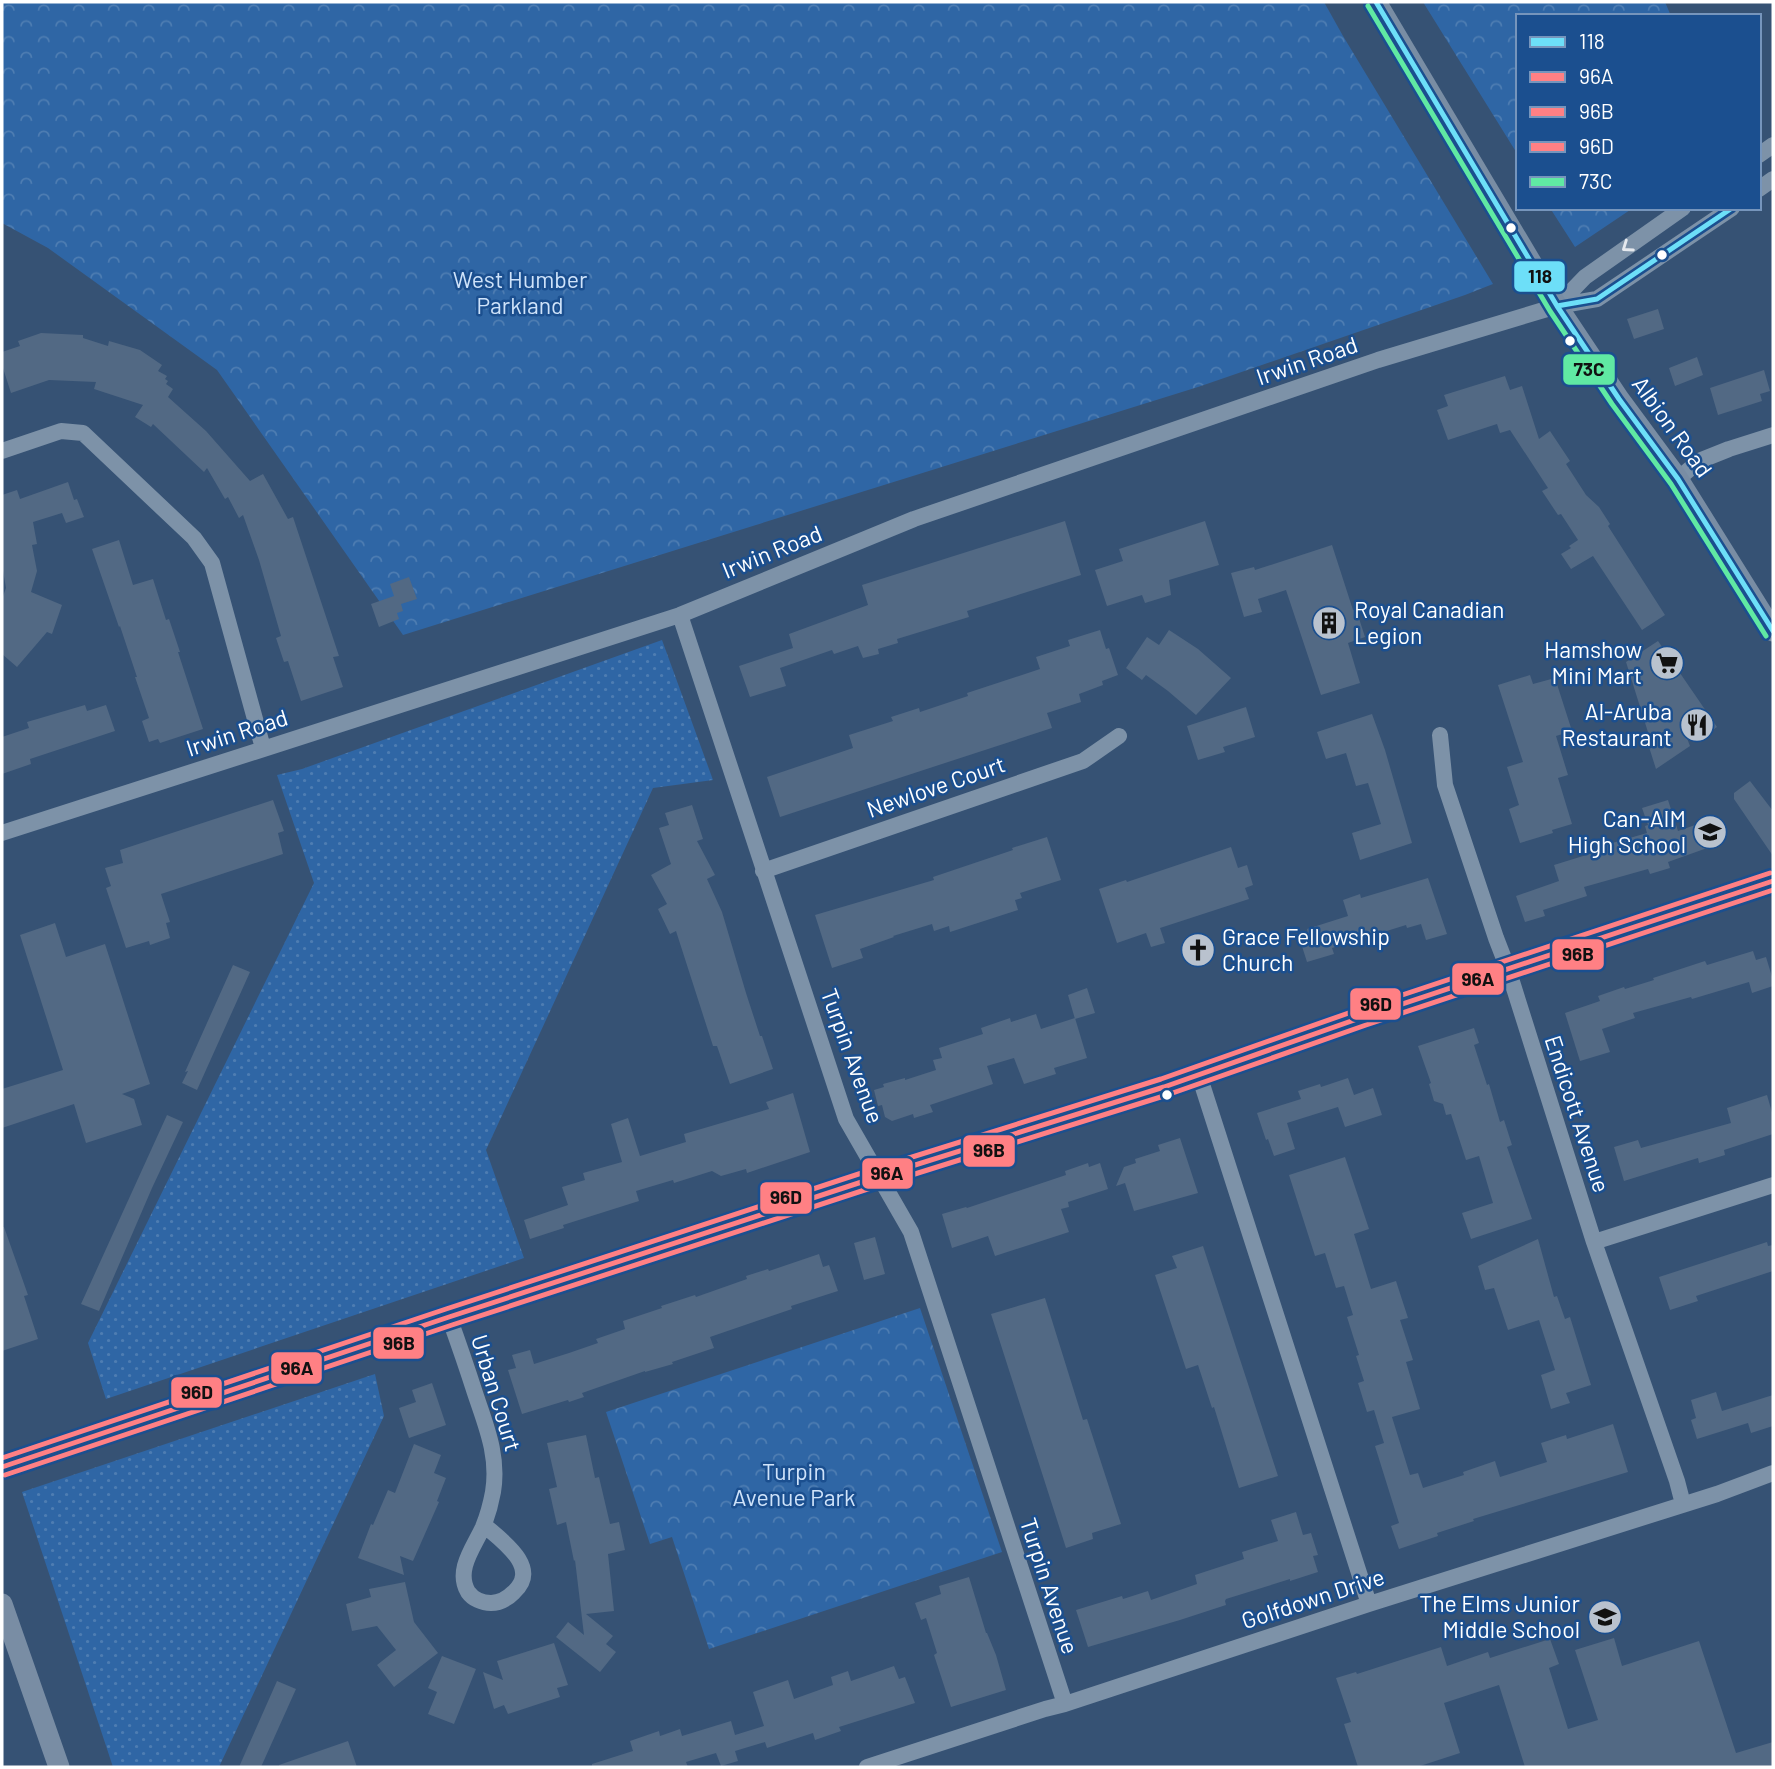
<svg xmlns="http://www.w3.org/2000/svg" width="1775" height="1769" font-family="Barlow,sans-serif">
<defs>
<pattern id="grass-dots" width="8" height="8" patternUnits="userSpaceOnUse" patternTransform="scale(1.75)"><rect width="8" height="8" fill="#2f66a5"/><path d="M2 2h.1M6 6h.1" fill="none" stroke="#4e7db2" stroke-width="1.8" stroke-linecap="round"/></pattern>
<pattern id="park-crowns" width="20" height="18" patternUnits="userSpaceOnUse" patternTransform="scale(1.75)"><rect width="20" height="18" fill="#2f66a5"/><path d="M2 6a3 3 0 1 1 6 0M12 15a3 3 0 1 1 6 0" fill="none" stroke="#4e7db2"/></pattern>
</defs>
<rect width="100%" height="100%" fill="#365274"/>
<path fill="url(#grass-dots)" d="M662 640 713 780 653 788 486 1150 524 1258 106 1399 88 1343 314 883 277 775 302 769Z
M375 1374 384 1416 219 1767H113L22 1492Z"/>
<path fill="url(#park-crowns)" d="M2 2H1324L1343 36 1493 284 1465 295 1198 387 403 635 217 370 48 248 2 223Z
M1423 2H1665L1671 16H1518V155Z
M1550 208H1633L1575 247Z
M920 1308 1002 1552 709 1649 672 1537 650 1544 606 1412Z"/>
<path fill="#526984" d="M1658 309 1664 329 1634 339 1627 319Z
M41 333 83 335V338L108 346 109 341 140 350 162 365 158 371 167 376 165 379 168 381 166 384 173 389 168 397 206 431 250 481 263 474 288 519 293 517 339 656 333 657 343 687 301 701 288 661 284 662 276 638 281 636 259 560 243 515 239 518 228 497 225 499 207 468 204 472 153 424 151 427 135 417 143 405 94 389 96 382 49 380 11 393 2 365V352L20 346 18 341Z
M1697 357 1703 375 1675 386 1669 368Z
M1764 370 1770 391 1760 394 1762 401 1718 415 1710 388Z
M1505 376 1510 390 1522 386 1539 439 1550 431 1570 461 1566 464 1586 495 1599 507 1610 524 1608 526 1665 615 1642 630 1593 556 1571 569 1561 554 1571 548 1569 546 1578 540 1561 514 1558 515 1542 491 1548 488 1510 430 1500 433 1497 424 1448 440 1437 410 1448 406 1444 395Z
M68 482 74 500 77 499 84 517 66 523 62 513 33 522 37 544 32 545 37 571 31 592 62 605 52 634 47 632 17 667 2 654V599L6 588 2 565V495L17 490 20 499Z
M1065 521 1081 575 967 611 969 617 897 639 898 643 878 649 879 654 863 658 858 646 834 654 832 650 780 668 786 686 750 697 739 666 793 648 789 634 868 605 862 585Z
M1205 521 1219 565 1169 580 1171 595 1145 603 1142 595 1107 606 1095 570 1123 561 1119 549Z
M119 540 133 585 153 579 166 620 169 619 180 652H178L203 729 160 743 158 739 149 742 142 721 149 718 135 677H137L120 626 119 627 92 549Z
M1332 545 1353 610 1356 609 1365 637 1348 643 1360 683 1321 695 1286 590 1258 599 1262 612 1244 617 1231 573 1254 567 1255 570Z
M409 577 417 599 401 604 403 611 397 613 399 619 379 627 371 604 394 596 390 584Z
M1100 630 1106 649 1109 648 1118 675 1102 681 1103 685 1079 694 1081 702 1047 713 1052 728 780 817 767 777 853 748 849 735 893 721 891 717 919 708 920 712 968 696 967 693 1040 669 1036 657 1070 646 1068 640Z
M1169 630 1198 649 1231 678 1196 715 1168 691 1146 675 1142 680 1126 668 1147 637 1159 645Z
M1658 641 1717 727 1695 742 1687 731 1685 733 1690 746 1656 769 1649 747 1652 745 1626 662Z
M1530 675 1533 684 1555 678 1572 731 1556 736 1568 775 1558 778 1572 824 1552 830 1553 833 1520 843 1509 809 1519 805 1507 767 1523 762 1498 685Z
M85 705 87 711 106 705 115 731 30 759 31 764 2 774V737L29 728 27 722Z
M1246 707 1255 737 1223 747 1225 752 1198 760 1187 726Z
M1372 714 1385 750 1412 843 1360 860 1352 833 1381 824 1368 783 1356 786 1346 753 1326 759 1317 732Z
M1750 781 1773 811V856L1734 799V793Z
M273 800 284 831 278 833 283 854 161 894 170 922 166 923 170 938 150 945 149 941 126 948 106 888 111 886 105 868 123 863 120 850Z
M1668 800 1678 831 1715 818 1724 842 1668 862 1670 868 1650 874 1648 869 1584 887 1587 896 1543 910 1545 916 1525 922 1516 896 1559 881 1554 865 1596 852 1595 848 1647 833 1645 826 1648 825 1642 808Z
M692 805 703 839 697 841 715 875 707 879 722 912 746 993 760 1036H762L773 1069 730 1084 717 1046H713L676 931 670 934 658 909 667 904 651 875 671 864 659 828 669 825 665 813Z
M1047 837 1061 880 1020 893 1022 898 1015 900 1018 910 950 932 949 926 934 931 932 924 893 936 894 937 860 949 863 958 832 968 815 915 934 880 933 877 1013 850 1012 848Z
M1231 847 1238 868 1247 865 1253 885 1245 888 1249 899 1160 928 1165 943 1151 947 1146 933 1117 943 1099 889 1126 880 1127 882Z
M1428 878 1447 934 1426 940 1421 924 1407 928 1406 925 1332 948 1334 954 1307 962 1300 940 1309 937 1307 929 1348 916 1343 900 1360 894 1361 898Z
M55 923 66 957 105 944 150 1084 122 1094 134 1099 142 1125 86 1143 74 1104 2 1128V1089L63 1070 20 935Z
M1753 951 1756 960 1766 957 1773 980V986L1752 993 1749 982 1692 999 1691 997 1633 1013 1635 1018 1602 1029 1610 1052 1580 1061 1565 1013 1600 1001 1598 996 1624 987 1625 989 1654 980 1653 978 1705 961 1707 965Z
M233 965 250 972 197 1090 182 1083 188 1071 185 1072Z
M1087 988 1095 1013 1075 1019 1068 995Z
M1036 1014 1041 1029 1075 1018 1087 1058 1054 1068 1056 1074 1024 1084 1014 1058 987 1066 993 1084 930 1105 933 1112 914 1118 913 1114 892 1121 885 1117 882 1105 878 1106 874 1090 884 1087 883 1084 905 1078V1080L936 1070 933 1060 942 1058 939 1048 983 1034 981 1028 1010 1018 1011 1022Z
M1474 1028 1479 1043 1474 1045 1487 1085 1489 1084 1500 1122 1504 1120 1512 1145 1507 1147 1532 1219 1471 1239 1462 1213 1493 1203 1479 1156 1466 1160 1451 1114 1446 1115 1443 1104 1434 1101 1429 1084 1431 1083 1418 1046Z
M1348 1078 1354 1095 1373 1088 1382 1115 1345 1127 1338 1107 1287 1123 1295 1149 1274 1156 1268 1139 1266 1140 1257 1113 1301 1099 1298 1091 1320 1084 1321 1087Z
M793 1093 810 1152 747 1173 746 1169 721 1176 712 1171 674 1183 673 1180 636 1191 639 1201 563 1225 564 1228 530 1239 524 1220 568 1205 562 1187 585 1180 583 1173 622 1162 611 1124 628 1118 640 1156 686 1142 684 1134 769 1109 766 1102Z
M1767 1095 1773 1116V1134L1724 1150 1725 1155 1699 1163 1698 1158 1624 1181 1614 1147 1638 1140 1641 1148 1731 1123 1727 1108Z
M167 1115 183 1122 152 1188 99 1311 81 1304Z
M1180 1138 1198 1193 1134 1211 1125 1183 1116 1186 1124 1167 1136 1163 1135 1159 1160 1151 1158 1145Z
M1345 1157 1369 1229 1354 1234 1371 1289 1396 1281 1408 1318 1400 1320 1413 1360 1406 1362 1420 1409 1392 1417 1410 1475 1418 1473 1423 1488 1464 1475 1463 1472 1495 1461 1500 1477 1547 1462 1541 1443 1566 1435 1567 1439 1613 1424 1628 1472 1473 1519 1474 1521 1437 1533 1438 1536 1399 1549 1391 1526 1399 1523 1375 1446 1384 1443 1374 1410 1367 1412 1358 1383 1364 1381 1356 1356 1359 1355 1347 1317 1353 1315 1344 1286 1336 1288 1325 1253 1315 1256 1289 1175Z
M1088 1163 1089 1167 1100 1163 1108 1189 1068 1202 1069 1207 1061 1209 1069 1232 995 1256 988 1236 952 1248 942 1214 966 1207 967 1208 1066 1175 1065 1171Z
M2 1227H4L28 1295 24 1296 38 1339 2 1351Z
M875 1237 885 1274 864 1280 854 1243Z
M1538 1239 1554 1297 1557 1296 1565 1319 1570 1317 1591 1385 1566 1393 1570 1403 1551 1409 1541 1375 1555 1370 1539 1320 1508 1330 1494 1288 1485 1290 1478 1266Z
M1767 1242 1768 1246 1773 1245V1271L1696 1296 1698 1301 1670 1310 1659 1277Z
M1203 1246 1278 1476 1239 1488 1214 1407 1212 1408 1198 1365 1186 1369 1155 1275 1177 1268 1172 1256Z
M819 1254 823 1267 829 1265 838 1291 791 1306 792 1309 710 1337 714 1348 672 1362 673 1364 645 1372V1371L582 1393 584 1397 569 1402 568 1400 522 1414 508 1370 516 1368 512 1355 530 1350 534 1364 569 1353 598 1343 596 1339 625 1329 623 1321 662 1308 661 1306 695 1295 696 1297 747 1279 746 1276 768 1269 769 1271Z
M1045 1298 1083 1420 1087 1419 1121 1524 1092 1533 1093 1539 1066 1548 991 1314Z
M432 1383 446 1425 409 1438 399 1408 416 1402 412 1390Z
M1716 1392 1722 1411 1773 1395V1426L1751 1433 1748 1423 1697 1439 1691 1420 1696 1418 1691 1400Z
M586 1435 595 1478 599 1477 610 1524 619 1522 625 1550 608 1554 614 1611 586 1614 613 1636 606 1644 616 1652 600 1672 556 1637 568 1622 584 1635 575 1560 574 1561 566 1522 557 1525 549 1489 557 1487 547 1443Z
M414 1444 441 1455 434 1473 446 1478 437 1501 439 1502 413 1561 400 1556 404 1575 358 1558 371 1524 373 1525 388 1490 395 1493Z
M1296 1512 1303 1535 1311 1533 1318 1555 1313 1556 1318 1572 1290 1581V1579L1226 1599 1225 1601 1226 1605 1180 1620 1088 1647 1076 1610 1122 1596 1123 1599 1148 1591 1151 1600 1197 1584 1195 1575 1244 1559 1242 1552 1278 1541 1271 1520Z
M969 1577 986 1633H987L996 1655 1006 1690 951 1707 934 1655 937 1653 926 1618 921 1620 915 1603 941 1594 939 1586Z
M405 1582 414 1622 438 1653 394 1687 377 1665 396 1650 377 1626 352 1631 346 1604 371 1597 369 1589Z
M1614 1638 1622 1666 1699 1641 1736 1753 1773 1742V1767H1525L1499 1685 1444 1703 1460 1753 1417 1767H1358L1344 1724 1351 1722 1336 1678 1356 1672 1357 1674 1441 1647 1447 1666 1488 1652 1490 1658 1550 1639 1559 1664 1549 1668 1568 1729 1598 1720 1575 1650Z
M554 1643 568 1685 557 1688 560 1697 508 1714 504 1705 494 1709 483 1672 503 1680 497 1661Z
M442 1656 476 1669 454 1724 428 1714 437 1692 428 1688Z
M894 1666 899 1679 905 1677 915 1703 839 1727 841 1731 815 1740 813 1733 767 1748 765 1742 735 1751 738 1761 721 1766 716 1753 686 1762 688 1767H592V1764L633 1751 630 1741 659 1731 660 1736 680 1729 682 1736 731 1721 735 1735 764 1726 753 1692 788 1680 794 1699 833 1685 831 1677 848 1671 851 1681Z
M277 1681 296 1689 261 1767H239Z
M348 1741 357 1767H279V1765Z"/>
<g fill="none" stroke-linecap="round" stroke-linejoin="round">
<path stroke="#7d92a8" stroke-width="16" d="M1759 155 1773 145
M1759 189 1773 179
M1557 306 1585 277 1683 208
M2 451 61 431 83 433 194 538 212 563 263 748
M1678 479 1699 461 1729 449 1773 435
M680 615 846 1119 911 1232 1065 1704
M1440 735 1445 785 1496 938 1508 969 1594 1242 1677 1481 1683 1504
M2 833 680 615 914 519 1378 360 1557 306 1597 299 1732 208
M763 871 1083 761 1119 736
M1199 1075 1369 1604
M1594 1242 1773 1185
M449 1317C458 1342 467 1368 475 1393 486 1426 499 1456 493 1492 491 1503 487 1517 483 1527 474 1547 455 1570 468 1592 473 1599 482 1603 491 1603 500 1603 508 1598 514 1592 541 1567 501 1540 484 1525
M2 1467 449 1317 880 1176 1164 1087 1363 1017 1773 881
M867 1767 1045 1709 1065 1704 1369 1604 1717 1494 1773 1473"/>
<path stroke="#798da4" stroke-width="21" d="M1376 2 1557 306 1619 399 1678 479 1773 631
M2 1604 59 1767"/>
<g stroke="#1b4f8f" stroke-width="10">
<path id="bus-1" d="M1376 2 1557 306 1619 399 1678 479 1773 631
M1557 306 1597 299 1732 208"/>
</g>
<g stroke="#1b4f8f" stroke-width="10">
<path id="bus-2" d="M2 1467 449 1317 880 1176 1164 1087 1363 1017 1773 881"/>
</g>
<g stroke="#1b4f8f" stroke-width="10">
<path id="bus-3" d="M5 1475 452 1325 883 1184 1167 1095 1366 1025 1773 890"/>
</g>
<g stroke="#1b4f8f" stroke-width="10">
<path id="bus-4" d="M2 1458 446 1309 877 1168 1161 1079 1360 1009 1770 873"/>
</g>
<g stroke="#1b4f8f" stroke-width="10">
<path id="bus-5" d="M1368 6 1550 311 1612 404 1671 484 1766 636"/>
</g>
<use href="#bus-1" stroke="#6ddff8" stroke-width="5"/>
<use href="#bus-2" stroke="#ff8084" stroke-width="5"/>
<use href="#bus-3" stroke="#ff8084" stroke-width="5"/>
<use href="#bus-4" stroke="#ff8084" stroke-width="5"/>
<use href="#bus-5" stroke="#60e9a3" stroke-width="5"/>
</g>
<defs><path id="oneway-chevron" d="M-2-3.5L2.5 0L-2 3.5" fill="none" stroke-width="1.6" stroke-linecap="round" stroke-linejoin="round" transform="scale(1.75)"/></defs>
<use stroke="#e5e9ee" href="#oneway-chevron" transform="translate(1627 247) rotate(145)"/>
<defs>
<g id="building-disc" transform="scale(1.75)"><circle r="9.5" fill="#b9c2ce" stroke="#1b4f8f"/><path d="M-4-6H4V6H1V3H-1V6H-4ZM-2.5-4.3h1.7v1.8h-1.7ZM.8-4.3h1.7v1.8H.8ZM-2.5-1h1.7V.8h-1.7ZM.8-1h1.7V.8H.8Z" fill="#111"/></g>
<g id="supermarket-disc" transform="scale(1.75)"><circle r="9.5" fill="#b9c2ce" stroke="#1b4f8f"/><path d="M-6-5.5h2.5l.6 2H6L4.5 2H-2.5L-4.4-4H-6ZM-1.5 3.2a1.3 1.3 0 1 0 .1 0ZM3 3.2a1.3 1.3 0 1 0 .1 0Z" fill="#111"/></g>
<g id="restaurant-disc" transform="scale(1.75)"><circle r="9.5" fill="#b9c2ce" stroke="#1b4f8f"/><path d="M-5-6h1v4h1v-4h1v4h1v-4h1v5L-1.5 .5V6h-2V.5L-5-1ZM5-6V6H3V1.5H1.5Q1.5-4 5-6Z" fill="#111"/></g>
<g id="school-disc" transform="scale(1.75)"><circle r="9.5" fill="#b9c2ce" stroke="#1b4f8f"/><path d="M0-5L7-2L0 1L-7-2ZM-4 1L0 2.5L4 1V4Q0 6-4 4Z" fill="#111"/></g>
<g id="church-disc" transform="scale(1.75)"><circle r="9.5" fill="#b9c2ce" stroke="#1b4f8f"/><path d="M-1.2-6h2.4v3.5h3.3v2.4h-3.3V6h-2.4V-.1h-3.3v-2.4h3.3Z" fill="#111"/></g>
</defs>
<g fill-rule="evenodd">
<use href="#building-disc" x="1329" y="623"/>
<use href="#supermarket-disc" x="1667" y="663"/>
<use href="#restaurant-disc" x="1697" y="725"/>
<use href="#school-disc" x="1710" y="832"/>
<use href="#church-disc" x="1198" y="950"/>
<use href="#school-disc" x="1605" y="1617"/>
</g>
<g fill="#fff" stroke="#1b4f8f" stroke-width="2.5">
<circle cx="1511" cy="228" r="6"/>
<circle cx="1662" cy="255" r="6"/>
<circle cx="1570" cy="341" r="6"/>
<circle cx="1167" cy="1095" r="6"/>
</g>
<g text-anchor="middle" stroke-width="5" stroke-linejoin="round" paint-order="stroke">
<g font-size="23" fill="#cfe3fa" stroke="#1b4f8f">
<text x="520" y="288">West Humber<tspan x="520" dy="26">Parkland</tspan></text>
<text x="794" y="1480">Turpin<tspan x="794" dy="26">Avenue Park</tspan></text>
</g>
<g font-size="23" fill="#fff" stroke="#1b4f8f">
<text transform="translate(1307 361) rotate(-19)" y="8">Irwin Road</text>
<text transform="translate(1672 427) rotate(54)" y="8">Albion Road</text>
<text transform="translate(772 552) rotate(-22)" y="8">Irwin Road</text>
<text transform="translate(237 733) rotate(-18)" y="8">Irwin Road</text>
<text transform="translate(936 787) rotate(-19)" y="8">Newlove Court</text>
<text transform="translate(852 1056) rotate(70)" y="8">Turpin Avenue</text>
<text transform="translate(1577 1114) rotate(72)" y="8">Endicott Avenue</text>
<text transform="translate(496 1393) rotate(73)" y="8">Urban Court</text>
<text transform="translate(1049 1586) rotate(72)" y="8">Turpin Avenue</text>
<text transform="translate(1313 1599) rotate(-18)" y="8">Golfdown Drive</text>
</g>
<g font-size="23" fill="#fff" stroke="#1b4f8f" text-anchor="end">
<text x="1354" y="618" text-anchor="start">Royal Canadian<tspan x="1354" dy="26">Legion</tspan></text>
<text x="1642" y="658">Hamshow<tspan x="1642" dy="26">Mini Mart</tspan></text>
<text x="1672" y="720">Al-Aruba<tspan x="1672" dy="26">Restaurant</tspan></text>
<text x="1686" y="827">Can-AIM<tspan x="1686" dy="26">High School</tspan></text>
<text x="1222" y="945" text-anchor="start">Grace Fellowship<tspan x="1222" dy="26">Church</tspan></text>
<text x="1580" y="1612">The Elms Junior<tspan x="1580" dy="26">Middle School</tspan></text>
</g>
</g>
<g stroke="#1b4f8f" stroke-width="2.5">
<rect x="1513" y="260" width="53" height="33" rx="7" fill="#6ddff8"/>
<rect x="1562" y="353" width="54" height="33" rx="7" fill="#60e9a3"/>
<rect x="1551" y="938" width="54" height="33" rx="7" fill="#ff8084"/>
<rect x="1451" y="962" width="54" height="34" rx="7" fill="#ff8084"/>
<rect x="1349" y="987" width="53" height="34" rx="7" fill="#ff8084"/>
<rect x="962" y="1134" width="54" height="34" rx="7" fill="#ff8084"/>
<rect x="861" y="1157" width="53" height="33" rx="7" fill="#ff8084"/>
<rect x="759" y="1181" width="54" height="34" rx="7" fill="#ff8084"/>
<rect x="372" y="1326" width="53" height="34" rx="7" fill="#ff8084"/>
<rect x="270" y="1351" width="53" height="34" rx="7" fill="#ff8084"/>
<rect x="170" y="1376" width="53" height="33" rx="7" fill="#ff8084"/>
</g>
<g font-size="19" text-anchor="middle" font-weight="bold" fill="#111">
<text x="1540" y="283">118</text>
<text x="1589" y="376">73C</text>
<text x="1578" y="961">96B</text>
<text x="1478" y="986">96A</text>
<text x="1376" y="1011">96D</text>
<text x="989" y="1157">96B</text>
<text x="887" y="1180">96A</text>
<text x="786" y="1204">96D</text>
<text x="399" y="1350">96B</text>
<text x="297" y="1375">96A</text>
<text x="197" y="1399">96D</text>
</g>
<rect width="1775" height="1769" fill="none" stroke="#ffffff" stroke-width="7"/>
<rect x="1516" y="14" width="245" height="196" fill="#1b4f8f" stroke="#7695bc" stroke-width="2"/>
<rect x="1530" y="37" width="35" height="10" fill="#6ddff8" stroke="#7695bc" stroke-width="2"/>
<text x="1579" y="49" font-size="21" fill="#ffffff">118</text>
<rect x="1530" y="72" width="35" height="10" fill="#ff8084" stroke="#7695bc" stroke-width="2"/>
<text x="1579" y="84" font-size="21" fill="#ffffff">96A</text>
<rect x="1530" y="107" width="35" height="10" fill="#ff8084" stroke="#7695bc" stroke-width="2"/>
<text x="1579" y="119" font-size="21" fill="#ffffff">96B</text>
<rect x="1530" y="142" width="35" height="10" fill="#ff8084" stroke="#7695bc" stroke-width="2"/>
<text x="1579" y="154" font-size="21" fill="#ffffff">96D</text>
<rect x="1530" y="177" width="35" height="10" fill="#60e9a3" stroke="#7695bc" stroke-width="2"/>
<text x="1579" y="189" font-size="21" fill="#ffffff">73C</text>
</svg>
